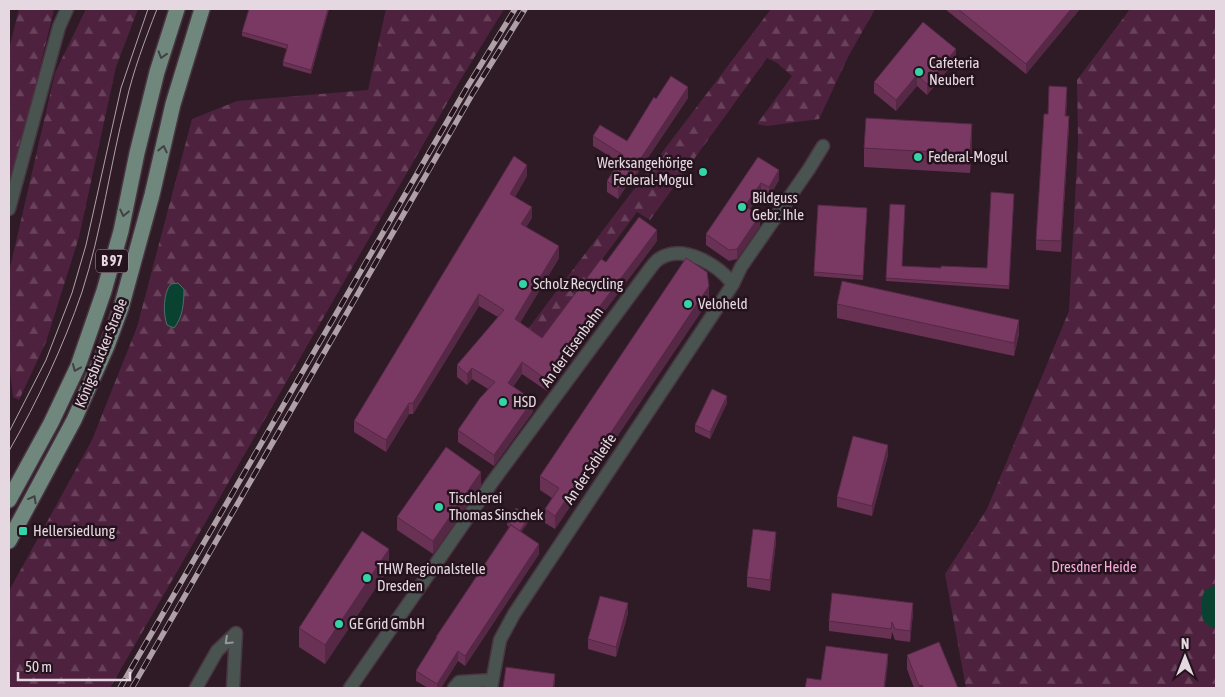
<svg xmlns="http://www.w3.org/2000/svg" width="1225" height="697" font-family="'Asap Condensed',sans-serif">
<defs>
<pattern id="forest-firs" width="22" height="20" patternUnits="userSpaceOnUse" patternTransform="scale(1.25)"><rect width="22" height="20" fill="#4e223f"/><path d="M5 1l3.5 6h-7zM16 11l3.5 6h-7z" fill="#68415a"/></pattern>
</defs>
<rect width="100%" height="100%" fill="#2e1b26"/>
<path fill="url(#forest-firs)" d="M19 9H54L9 196V49Z
M86 9H138L116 67 79 237 46 342 19 400 13 397 9 362V272L55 73Z
M386 9H504L458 84 110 688H9V591L92 440 137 327 192 119 237 101 368 90Z
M771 9H875L848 57 819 119 767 126 757 124 792 76 777 63 767 58 650 220 637 212 539 345 524 334Z
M1130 9H1216V688H966L945 574 987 509 1069 311 1078 143 1077 80Z"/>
<path fill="#0a4232" stroke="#4c6f66" d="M178 283 184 289C184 302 183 317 174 328L167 325C163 314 163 292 171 284Z"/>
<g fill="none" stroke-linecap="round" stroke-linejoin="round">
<path stroke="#0a4232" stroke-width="28" d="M1216 600V614"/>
<g stroke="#483540" stroke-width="15">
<path id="minor" d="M9 209 59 27 67 9
M196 688 217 651 236 633 233 688
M350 688 493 481 646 274C650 269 654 262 659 259 683 243 718 265 733 284
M454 688 459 682 492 680
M491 688 500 640 514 614 733 284 741 267 809 169 823 146"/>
</g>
<g stroke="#483540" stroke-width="18">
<path id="primary" d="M9 500 51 423 78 366 104 291 121 231 137 153 157 72 177 9
M9 541 74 420 107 346 121 308 152 195 173 104 202 9"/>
</g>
<use href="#minor" stroke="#495450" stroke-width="12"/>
<use href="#primary" stroke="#6f877d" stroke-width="15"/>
<path stroke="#afa0a8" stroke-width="1" d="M9 432 46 360 72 293 86 245 121 88 148 9
M9 451C38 400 63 347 82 292 102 230 110 165 126 103 133 71 145 40 157 9"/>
<g stroke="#afa0a8" stroke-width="5.5">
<path id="rail" d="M120 688 466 89 515 9
M132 688 473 93 525 9"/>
</g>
<use href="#rail" stroke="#24121d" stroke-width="4" stroke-dasharray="11" stroke-linecap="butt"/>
</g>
<path fill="#693154" d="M329 9 311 74 283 66V62L287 49 242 36V32Z
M945 9H1080L1026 74Z
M956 60 927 95 917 86 896 111 874 93V82Z
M1067 97 1066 116 1069 126 1061 252 1036 250V240Z
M688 98 635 177 633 176 618 199 607 192V181L619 162 593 146V136L627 141 656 99Z
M972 143 970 173 864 167V148Z
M758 157 779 180 769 197 761 193 750 209 760 226 737 259 729 261 706 245V234Z
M527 176 515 197 532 218 526 227 559 258 520 323 542 338 606 262 657 241 565 364V367L547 391 522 374 513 387 533 412 494 466 458 442V430L488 389 472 379 467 385 457 377V365L498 317 479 306 413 414H409L386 452 354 432V421Z
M1014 194 1009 289 886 281 890 204 902 266 941 268H987Z
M818 205 867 208 863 280 814 276Z
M709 300 555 529 545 523V509L552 498 540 490V476Z
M837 304 1019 334 1014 356 837 318Z
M727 403 710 439 695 432V425Z
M888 455 872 516 837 507V497Z
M481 485 433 554 397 530V517Z
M529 521 521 532 539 554 465 666 458 661 441 688H428L416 681V671L436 639V637L509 527 507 525V522Z
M776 542 770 591 747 587V577Z
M389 568 325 664 299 647V628Z
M628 613 616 657 588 649V639Z
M913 613 910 642 895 640 892 632 891 639 829 631V621Z
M907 655 958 688H914L907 669Z"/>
<path fill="#552845" d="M328 9H329L311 74V70Z
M1071 9H1080L1026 74V64Z
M956 49V60L927 95V84Z
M917 75V86L896 111V100Z
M688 87V98L635 177V167Z
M1069 116V126L1061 252V241Z
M972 124V143L970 173V154Z
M527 165V176L510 205V194Z
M633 165V176L618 199V189Z
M779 170V180L769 197V187Z
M761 183V193L745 216V206Z
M532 207V218L521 235V224Z
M760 215V226L737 259V249Z
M657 230V241L565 364V367L547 391V380L564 354Z
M559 246V258L515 331V319Z
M709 286V300L555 529V516Z
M479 294V306L413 414V403Z
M1019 320V334L1014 356V343Z
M522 362V374L508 394V383Z
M472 368V379L467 385V374Z
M727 396V403L710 439V432Z
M533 400V412L494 466V455Z
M409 403V414L386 452V440Z
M888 445V455L872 516V506Z
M481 472V485L433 554V541Z
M529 517V521L520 534V531Z
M776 532V542L770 591V580Z
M539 544V554L465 666V656Z
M389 549V568L325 664V645Z
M628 603V613L616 657V647Z
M913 603V613L910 642V631Z
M458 651V661L441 688H437V684Z
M888 654V663L885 688H884Z
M555 674V684L554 688H553Z
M922 685V688H919V686Z"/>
<path fill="#7a3962" stroke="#552845" d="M249 9H328L311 70 283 62 288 45 242 32Z
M958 9H1071L1026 64Z
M923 22 956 49 927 84 917 75 896 100 874 82Z
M671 76 688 87 635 167 633 165 618 189 607 181 623 155 593 136 600 125 627 141 654 97 656 99Z
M1049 86 1067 87 1065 116H1069L1061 241 1036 240 1044 114H1048Z
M866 118 972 124 970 154 864 148Z
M514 156 527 165 510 194 532 207 521 224 559 246 515 319 542 338 601 259 606 262 639 217 657 230 564 354 565 355 547 380 522 362 508 383 533 400 494 455 458 430 480 398 495 382 472 368 467 374 457 365 504 310 479 294 413 403H409L386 440 354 421Z
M758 157 779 170 769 187 761 183 745 206 760 215 737 249 729 250 706 234Z
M991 192 1014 194 1009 286 886 278 890 204 905 205 902 266 941 268V266L987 268Z
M818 205 867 208 863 276 814 272Z
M686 258 707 272 709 286 555 516 545 509 559 488 540 476Z
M842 281 1019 320 1014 343 837 304Z
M712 389 727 396 710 432 695 425Z
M853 436 888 445 872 506 837 497Z
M446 447 481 472 433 541 397 517Z
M516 508 529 517 520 531 507 522Z
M511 525 539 544 465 656 458 651 437 684 416 671 437 637H436Z
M753 529 776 532 770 580 747 577Z
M362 531 389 549 325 645 299 628Z
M832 593 913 603 910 631 895 629 892 622 891 629 829 621Z
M600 596 628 603 616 647 588 639Z
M939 642 958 688H924L922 685 919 686 907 655Z
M826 646 888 654 884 688H805L807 678 821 680Z
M506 667 555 674 553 688H503Z"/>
<defs><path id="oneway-chevron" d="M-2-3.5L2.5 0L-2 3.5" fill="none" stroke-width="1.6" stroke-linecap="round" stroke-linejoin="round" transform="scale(1.25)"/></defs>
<g stroke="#424143">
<use href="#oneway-chevron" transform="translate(162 55) rotate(107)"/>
<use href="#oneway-chevron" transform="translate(163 149) rotate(-77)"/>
<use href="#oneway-chevron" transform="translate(124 213) rotate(102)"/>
<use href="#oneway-chevron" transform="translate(76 368) rotate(113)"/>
<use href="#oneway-chevron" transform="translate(33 499) rotate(-61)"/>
</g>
<use stroke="#989698" href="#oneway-chevron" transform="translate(228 641) rotate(137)"/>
<g fill="#34d4a8" stroke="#24121d" stroke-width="2">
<circle cx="919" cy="72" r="5"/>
<circle cx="918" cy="157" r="5"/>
<circle cx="703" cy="172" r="5"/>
<circle cx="742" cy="207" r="5"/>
<circle cx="523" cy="284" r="5"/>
<circle cx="688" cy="304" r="5"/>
<circle cx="503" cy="402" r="5"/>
<circle cx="439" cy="507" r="5"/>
<rect x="18" y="526" width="10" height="10" rx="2.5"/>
<circle cx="367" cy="578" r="5"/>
<circle cx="339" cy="624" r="5"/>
</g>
<g text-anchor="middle" stroke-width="5" stroke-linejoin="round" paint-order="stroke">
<rect fill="#24121d" stroke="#ac9da6" stroke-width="1" x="96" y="249.5" width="32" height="23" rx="4"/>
<g font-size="14" font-weight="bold" fill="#e6d8e0">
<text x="112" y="266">B 97</text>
</g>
<g font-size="15" fill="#e6d8e0" stroke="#24121d" text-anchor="start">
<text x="929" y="68">Cafeteria<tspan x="929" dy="17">Neubert</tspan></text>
<text x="928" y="162">Federal-Mogul</text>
<text x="693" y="168" text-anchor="end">Werksangehörige<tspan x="693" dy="17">Federal-Mogul</tspan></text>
<text x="752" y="203">Bildguss<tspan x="752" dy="17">Gebr. Ihle</tspan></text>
<text x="533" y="289">Scholz Recycling</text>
<text x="698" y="309">Veloheld</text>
<text x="513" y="407">HSD</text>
<text x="449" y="503">Tischlerei<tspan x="449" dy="17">Thomas Sinschek</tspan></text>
<text x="33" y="536">Hellersiedlung</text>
<text x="377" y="574">THW Regionalstelle<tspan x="377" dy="17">Dresden</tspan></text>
<text x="349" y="629">GE Grid GmbH</text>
</g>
<g font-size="15" fill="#e6d8e0" stroke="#24121d">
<text transform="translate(572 347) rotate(-54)" y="5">An der Eisenbahn</text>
<text transform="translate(101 353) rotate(-68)" y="5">Königsbrücker Straße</text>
<text transform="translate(590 469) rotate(-56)" y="5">An der Schleife</text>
</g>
<g font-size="15" fill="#f8abd9" stroke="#24121d">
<text x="1094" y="572">Dresdner Heide</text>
</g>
</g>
<rect width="1225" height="697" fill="none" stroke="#e6d8e0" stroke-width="20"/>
<g transform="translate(1185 657)" stroke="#24121d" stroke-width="4" paint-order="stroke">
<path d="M0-4L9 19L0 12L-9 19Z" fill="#e6d8e0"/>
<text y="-8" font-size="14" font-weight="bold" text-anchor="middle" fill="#e6d8e0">N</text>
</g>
<path d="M18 672v8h112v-8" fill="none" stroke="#e6d8e0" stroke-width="2.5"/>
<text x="25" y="672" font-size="15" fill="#e6d8e0" stroke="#24121d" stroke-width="4" paint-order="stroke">50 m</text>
</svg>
